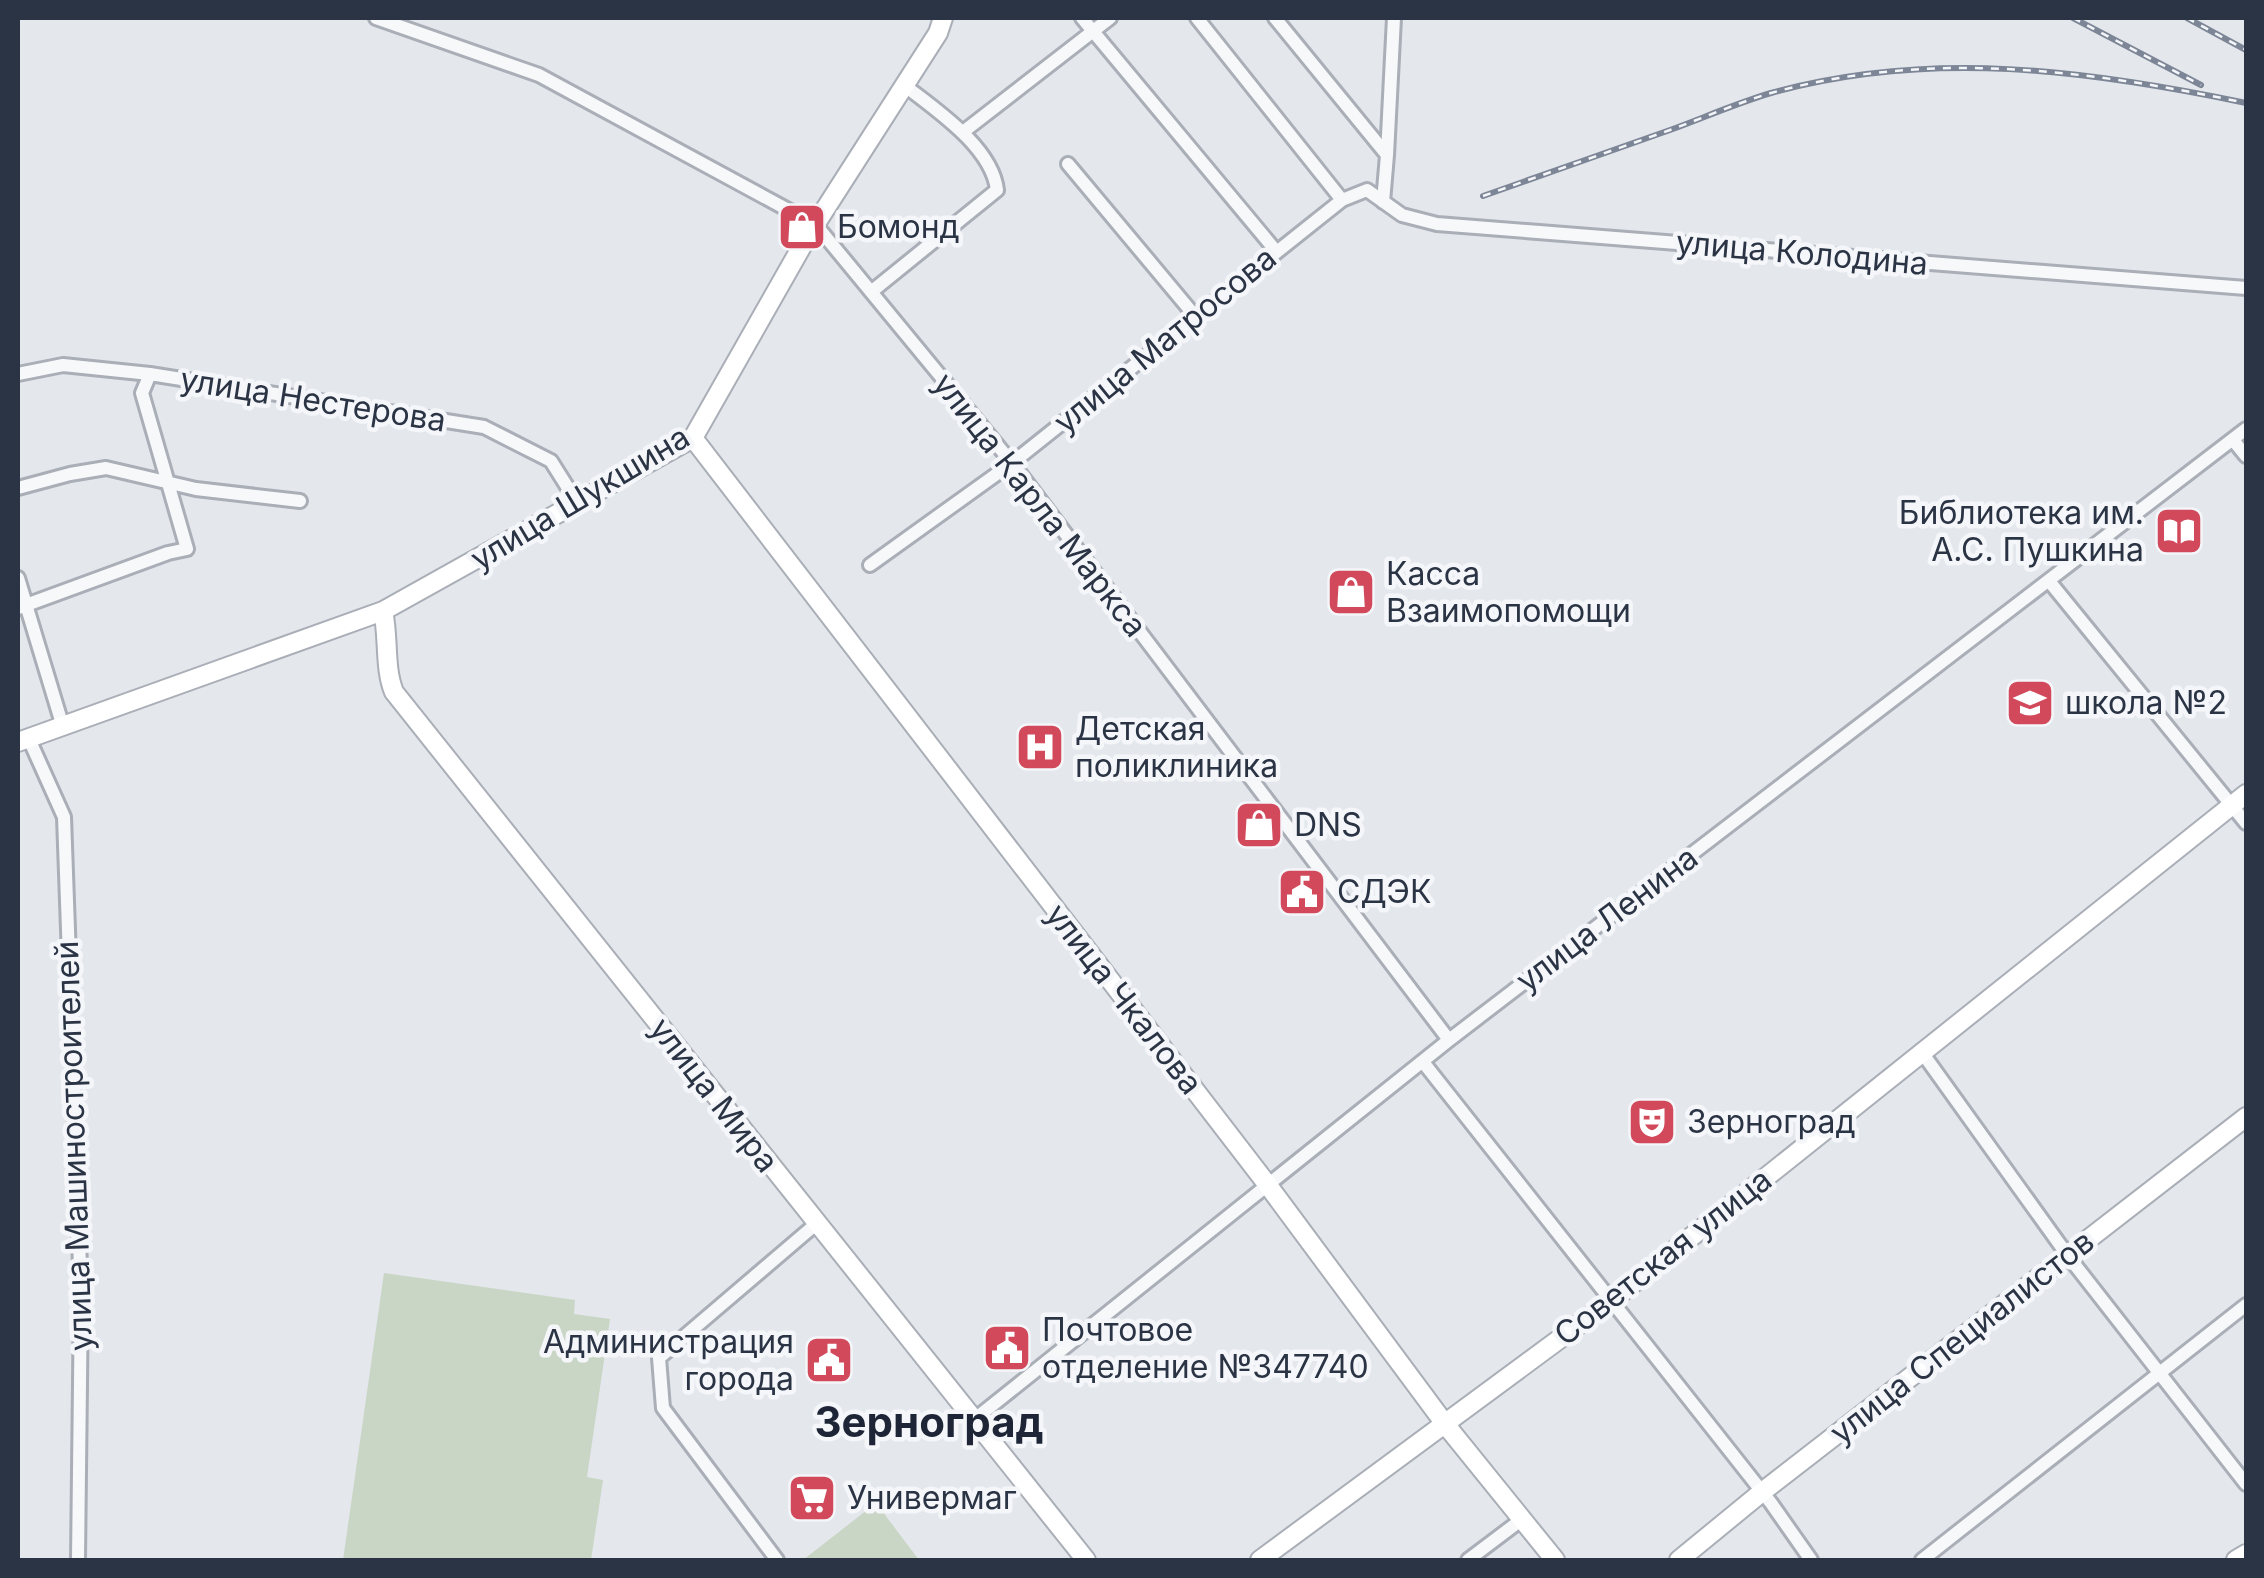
<svg xmlns="http://www.w3.org/2000/svg" width="2264" height="1578" font-family="Inter,sans-serif">
<rect width="100%" height="100%" fill="#e4e7ec"/>
<path fill="#c9d6c5" d="M384 1273 575 1300 574 1314 610 1319 587 1477 603 1480 591 1560H343Z
M876 1503 919 1560H803Z"/>
<g fill="none" stroke-linecap="round" stroke-linejoin="round">
<g stroke="#a9aeb7" stroke-width="18">
<path id="street" d="M376 18 539 75 816 225 1012 463 1449 1040
M1082 18 1276 251
M1197 18 1342 200
M1275 18 1387 155 1383 202
M963 132 1110 18
M1387 155 1394 18
M1068 164 1195 316
M871 292 997 190C992 147 936 110 904 85
M18 374 63 365 150 374 484 427 551 461 578 504
M2233 440 2246 456
M18 488 70 474 106 468 196 489 300 501
M870 565 1012 463 1342 200 1367 190 1402 215 1437 224 2246 288
M18 578 63 727
M2049 581 2246 823
M18 608 168 553 187 549 142 393 150 374
M29 739 64 817 81 1295 78 1560
M1921 1051 2068 1256 2246 1484
M1423 1062 1771 1503 1811 1560
M975 1419 1449 1040 2246 429
M777 1560 663 1408 659 1358 816 1224
M1468 1560 1521 1520
M1922 1560 2246 1305"/>
</g>
<g stroke="#a9aeb7" stroke-width="22">
<path id="secondary" d="M693 438 1267 1184 1445 1424 1555 1560
M383 611C389 637 384 668 394 692L1086 1560
M18 742 383 611 693 438 806 239 938 33 943 18
M1260 1560 1611 1301 2246 794
M1679 1560 1762 1492 2246 1117
M2236 1560 2246 1554"/>
</g>
<use href="#street" stroke="#f7f8fa" stroke-width="12"/>
<use href="#secondary" stroke="#fff" stroke-width="18"/>
<g stroke="#7d8696" stroke-width="6">
<path id="rail" d="M2073 18 2201 85
M2187 18 2246 50
M1483 196C1545 174 1608 152 1670 130 1703 118 1737 103 1771 93 1930 49 2088 70 2246 103"/>
</g>
<use href="#rail" stroke="#f4f6f9" stroke-width="2.5" stroke-dasharray="8" stroke-linecap="butt"/>
</g>
<defs>
<g id="shop-square" transform="scale(2.5)"><rect x="-9" y="-9" width="18" height="18" rx="4" fill="#d1495b" stroke="#f4f6f9"/><path d="M-5-2.5h2.3a2.7 3.5 0 0 1 5.4 0H5L5.5 6h-11ZM-1.5-2.5h3a1.5 2.3 0 0 0-3 0Z" fill="#fff"/></g>
<g id="library-square" transform="scale(2.5)"><rect x="-9" y="-9" width="18" height="18" rx="4" fill="#d1495b" stroke="#f4f6f9"/><path d="M-6-4Q-3-5.5-.7-3.5V5Q-3 3-6 4ZM6-4Q3-5.5 .7-3.5V5Q3 3 6 4Z" fill="#fff"/></g>
<g id="school-square" transform="scale(2.5)"><rect x="-9" y="-9" width="18" height="18" rx="4" fill="#d1495b" stroke="#f4f6f9"/><path d="M0-5L7-2L0 1L-7-2ZM-4 1L0 2.5L4 1V4Q0 6-4 4Z" fill="#fff"/></g>
<g id="hospital-square" transform="scale(2.5)"><rect x="-9" y="-9" width="18" height="18" rx="4" fill="#d1495b" stroke="#f4f6f9"/><path d="M-5-5h3v3.5h4V-5h3V5h-3V1.5h-4V5h-3Z" fill="#fff"/></g>
<g id="civic-square" transform="scale(2.5)"><rect x="-9" y="-9" width="18" height="18" rx="4" fill="#d1495b" stroke="#f4f6f9"/><path d="M-.6-6.5H3V-4.5H.6V-3L4-1V1h2V6H-6V1h2V-1L-.6-3ZM-1.2 2.5V6h2.4V2.5Z" fill="#fff"/></g>
<g id="theatre-square" transform="scale(2.5)"><rect x="-9" y="-9" width="18" height="18" rx="4" fill="#d1495b" stroke="#f4f6f9"/><path d="M-5-5.5Q0-4 5-5.5V0Q5 5 0 6Q-5 5-5 0ZM-3.3-2.5H-1v1.5H-3.3ZM1-2.5H3.3v1.5H1ZM-2.8 1Q0 5.5 2.8 1Z" fill="#fff"/></g>
<g id="supermarket-square" transform="scale(2.5)"><rect x="-9" y="-9" width="18" height="18" rx="4" fill="#d1495b" stroke="#f4f6f9"/><path d="M-6-5.5h2.5l.6 2H6L4.5 2H-2.5L-4.4-4H-6ZM-1.5 3.2a1.3 1.3 0 1 0 .1 0ZM3 3.2a1.3 1.3 0 1 0 .1 0Z" fill="#fff"/></g>
</defs>
<g fill-rule="evenodd">
<use href="#shop-square" x="802" y="227"/>
<use href="#library-square" x="2179" y="531"/>
<use href="#shop-square" x="1351" y="592"/>
<use href="#school-square" x="2030" y="703"/>
<use href="#hospital-square" x="1040" y="747"/>
<use href="#shop-square" x="1259" y="825"/>
<use href="#civic-square" x="1302" y="892"/>
<use href="#theatre-square" x="1652" y="1122"/>
<use href="#civic-square" x="1007" y="1348"/>
<use href="#civic-square" x="829" y="1360"/>
<use href="#supermarket-square" x="812" y="1498"/>
</g>
<g text-anchor="middle" stroke-width="9" stroke-linejoin="round" paint-order="stroke">
<g font-size="32" fill="#2b3445" stroke="#f4f6f9" text-anchor="start">
<text x="837" y="238">Бомонд</text>
<text x="2144" y="524" text-anchor="end">Библиотека им.<tspan x="2144" dy="37">А.С. Пушкина</tspan></text>
<text x="1386" y="585">Касса<tspan x="1386" dy="37">Взаимопомощи</tspan></text>
<text x="2065" y="714">школа №2</text>
<text x="1075" y="740">Детская<tspan x="1075" dy="37">поликлиника</tspan></text>
<text x="1294" y="836">DNS</text>
<text x="1337" y="903">СДЭК</text>
<text x="1687" y="1133">Зерноград</text>
<text x="1042" y="1341">Почтовое<tspan x="1042" dy="37">отделение №347740</tspan></text>
<text x="794" y="1353" text-anchor="end">Администрация<tspan x="794" dy="37">города</tspan></text>
<text x="847" y="1509">Универмаг</text>
</g>
<g font-size="32" fill="#2b3445" stroke="#f4f6f9">
<text transform="translate(1802 253) rotate(5)" y="11">улица Колодина</text>
<text transform="translate(1165 340) rotate(-39)" y="11">улица Матросова</text>
<text transform="translate(313 400) rotate(9)" y="11">улица Нестерова</text>
<text transform="translate(580 498) rotate(-31)" y="11">улица Шукшина</text>
<text transform="translate(1040 505) rotate(52)" y="11">улица Карла Маркса</text>
<text transform="translate(1607 919) rotate(-37)" y="11">улица Ленина</text>
<text transform="translate(1124 999) rotate(52)" y="11">улица Чкалова</text>
<text transform="translate(714 1095) rotate(52)" y="11">улица Мира</text>
<text transform="translate(74 1146) rotate(-92)" y="11">улица Машиностроителей</text>
<text transform="translate(1663 1257) rotate(-38)" y="11">Советская улица</text>
<text transform="translate(1962 1337) rotate(-38)" y="11">улица Специалистов</text>
</g>
<g font-size="42" font-weight="bold" fill="#1d2536" stroke="#f4f6f9">
<text x="929" y="1437">Зерноград</text>
</g>
</g>
<rect width="2264" height="1578" fill="none" stroke="#2b3445" stroke-width="40"/>
</svg>
